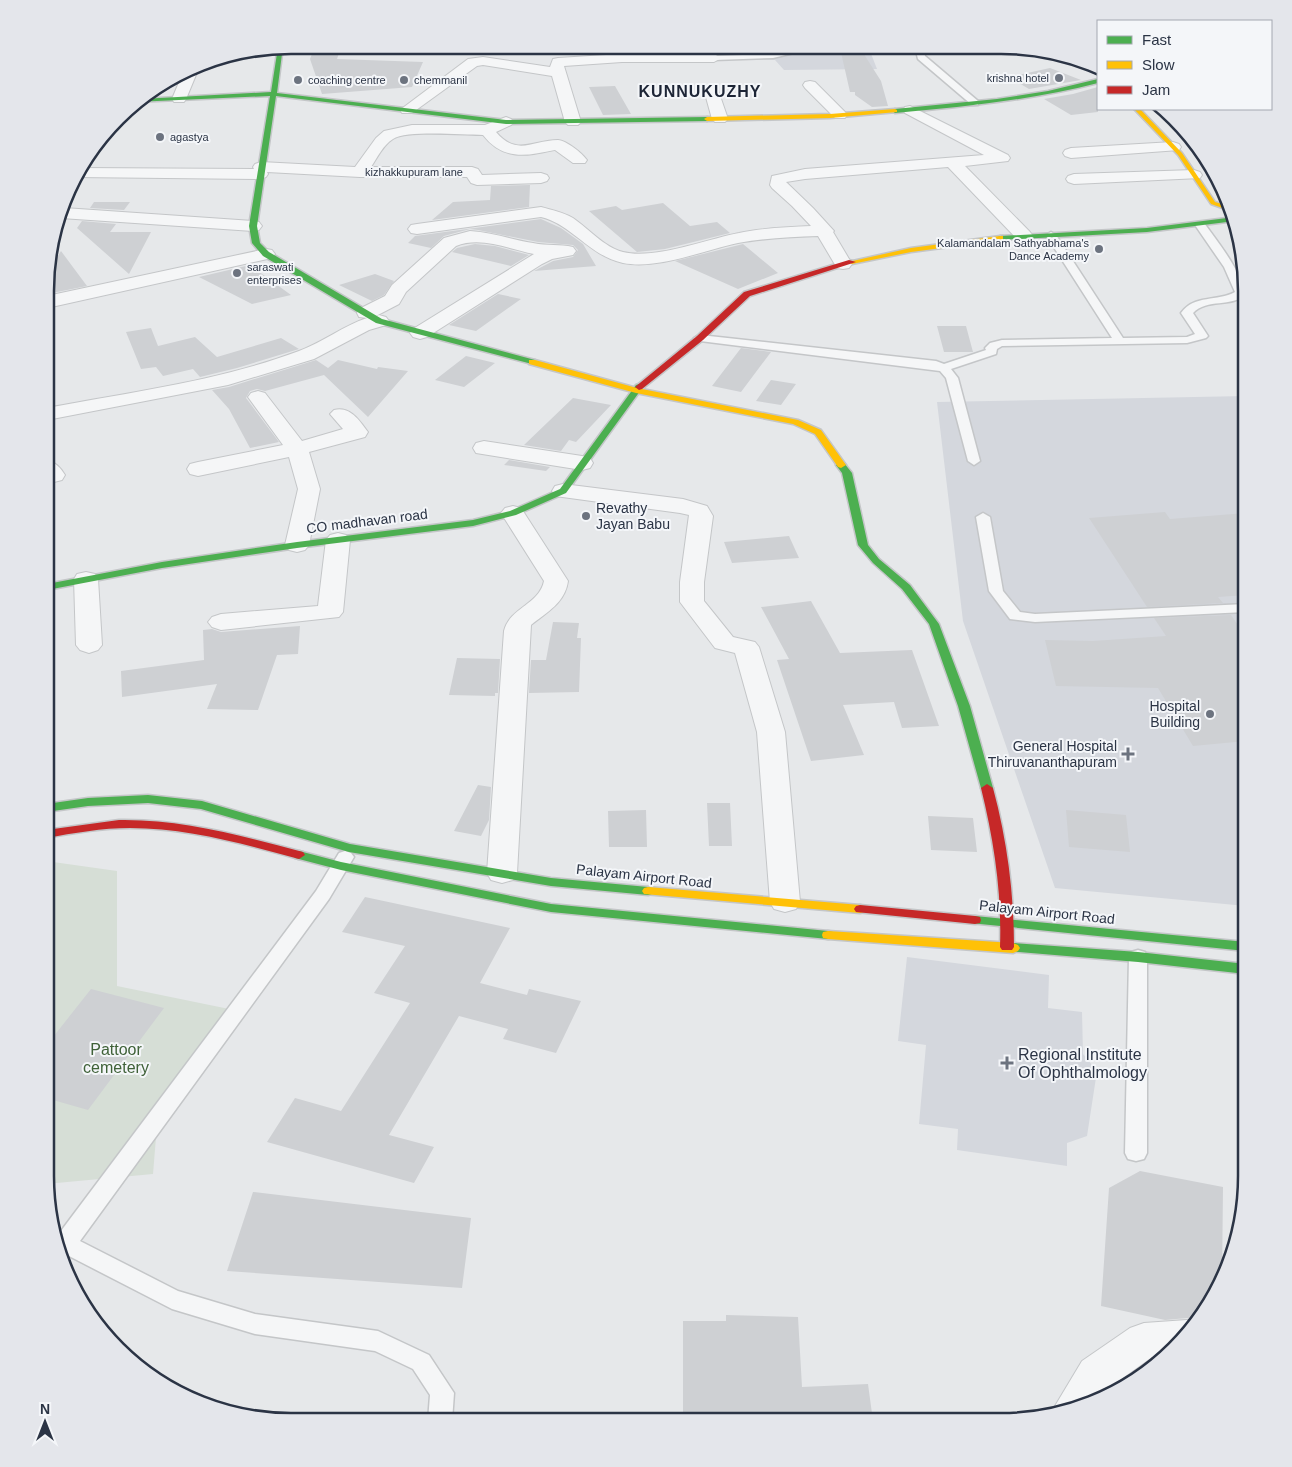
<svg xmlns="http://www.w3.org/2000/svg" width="1292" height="1467" font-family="Helvetica,sans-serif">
<rect width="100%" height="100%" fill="#e6e8ea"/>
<path fill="#d4d7dd" d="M699 46 906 47 870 51 877 69 784 70 775 60 733 59Z
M1246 396V906L1055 888 963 621 937 402Z
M907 957 1049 975 1048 1008 1082 1012 1083 1054 1097 1071 1087 1136 1067 1143V1166L957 1150 958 1129 919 1124 926 1045 898 1041Z"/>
<path fill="#d6ded6" d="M46 861 117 871V986L234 1010 157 1125 153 1174 46 1184Z"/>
<path fill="#ced0d3" d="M840 48H860L881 81 888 106 872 107 855 95V92H850Z
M314 49 339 53 337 59 423 62 412 87 322 94 310 59Z
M1050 68 1081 80 1029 89 1009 77Z
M615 86 631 114 603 115 589 87Z
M1098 87V112L1071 115 1044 99 1073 94Z
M530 185 529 207 432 220 453 202 490 200 491 186Z
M94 202H130L124 210 90 208Z
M663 203 690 226 717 222 730 233 665 249 637 252 589 211 616 206 622 210Z
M541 219 561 228 583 244 596 266 534 271 553 261 573 257 578 250 573 245 538 242 478 230 470 229 444 236 431 248 408 243 415 236Z
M82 221 116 224 110 232H151L129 274 77 228Z
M475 244 495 246 529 255 511 266 452 252 457 248Z
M743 244 778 273 738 289 675 261Z
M61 251 87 286 47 294V273Z
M250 265 291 295 252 304 199 277Z
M375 274 394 281 384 295 372 301 339 285Z
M498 294 521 299 476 331 449 325Z
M937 326H966L973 352H944Z
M151 328 158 346 195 337 217 357 281 338 299 349 237 368 200 377 193 369 163 376 156 367 141 369 126 332Z
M741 348 771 352 741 392 712 386Z
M466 356 495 363 464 387 435 380Z
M316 360 328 368 338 360 377 369 378 367 408 371 368 417 324 375 265 391 257 389 250 391 246 398 279 442 250 448 229 409 212 390 229 387Z
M771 380 796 384 781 405 756 401Z
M573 398 611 405 576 442 569 440 561 451 524 445Z
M509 460 550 467 546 471 504 465Z
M1165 512 1170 519 1246 513V595L1218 597 1223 603 1147 607 1089 518Z
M789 536 799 558 732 563 724 542Z
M811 601 840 653 912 650 939 726 902 728 894 702 843 705 864 755 811 761 777 660 789 659 761 607Z
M1231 615 1246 637V741L1193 746 1158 688 1056 686 1045 640 1093 641 1166 636 1154 618Z
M553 622 579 623 577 638H581L579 692 529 693 531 660H546Z
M300 626 298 654 277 655 258 710 207 709 217 684 122 697 121 671 204 660 203 630 212 629 221 632Z
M457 658 500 659 498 693H495V696L449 695Z
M478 785 491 787 489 820 481 836 454 831Z
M707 803H730L732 846H709Z
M646 810 647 847H609L608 811Z
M1066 810 1126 815 1130 852 1069 847Z
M928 816 973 818 977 852 931 850Z
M365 897 510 928 480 983 527 995 529 989 581 1001 556 1053 503 1039 508 1029 459 1016 389 1135 434 1147 414 1183 267 1142 295 1098 341 1111 410 1003 374 993 405 946 342 932Z
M91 989 164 1008 88 1110 46 1098V1046Z
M1140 1171 1223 1187 1222 1280 1214 1299 1198 1322 1187 1318 1165 1320 1101 1306 1109 1188Z
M253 1192 471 1218 462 1288 227 1271Z
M726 1315 798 1317 802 1387 868 1384 873 1421H683V1321H726Z"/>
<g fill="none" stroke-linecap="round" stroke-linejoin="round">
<g stroke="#c4c6c8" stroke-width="3">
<path id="lane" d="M806 46H823L773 58 714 60 710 58 714 56 773 54Z
M915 47H923L925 56 978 101V105H972L918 59Z
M1200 222 1204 223C1220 245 1238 267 1246 294 1232 308 1207 298 1193 313L1208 336 1206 338 1187 343 1002 346 997 349 996 354 951 369 958 378 980 461 974 465 968 461 946 378 940 371 700 341 694 338 700 335 936 361 944 364 986 350 985 348 990 343 1002 340 1112 338 1046 235 1051 232 1056 235 1123 338 1187 337 1195 334 1181 313C1195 294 1217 302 1235 292L1224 267 1195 225Z
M983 513 990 517 1003 591 1020 612 1035 614 1246 604V612L1035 622 1010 619 989 591 976 517Z
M345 851 351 853 354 857 329 899 80 1241 178 1291 255 1314 378 1331 429 1355 454 1393 452 1421H428L430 1395 413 1369 375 1351 255 1334 172 1309 69 1256 61 1261 55 1239 316 891 339 853Z
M1138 950 1145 952 1147 957V1153L1144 1159 1136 1161 1128 1159 1125 1153 1129 957 1131 952Z"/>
</g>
<g stroke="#c4c6c8" stroke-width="2">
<path id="street" d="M318 45H349L351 48 344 52 320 48Z
M622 54H714L721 58 714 62H622L564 66 581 122 578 125H568L565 122 552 76 483 65 477 66 412 113H402L400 110 468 59 483 57 550 67 553 59 558 58Z
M196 67 198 70 186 99 184 102H174L172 99 182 75Z
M810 81 815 82 845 112 847 115 845 118H835L805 88 803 85 805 82Z
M711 86 716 87 718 90 728 119 725 122H715L712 119 704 90 706 87Z
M910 106 1008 155 1010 158 1008 161 965 166 1030 232 1033 236 1030 240 1024 241 1018 240 948 167 805 179 786 182 813 208 834 231 833 232 852 264 849 268 843 269 837 268 818 236C791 237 765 238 738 243 704 250 658 270 623 263 588 255 573 225 541 217L417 234 411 233 408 229 411 225 417 224 541 207C552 210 563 212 573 218 589 229 604 247 623 252 654 260 707 239 739 233 762 228 787 227 811 226L792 206 772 188 770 185 772 176 805 169 984 155 905 113 903 110 905 107Z
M506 117 511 119 514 122 511 125 496 132C517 157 533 140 558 140 567 141 582 153 587 160L585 163H573L555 150C526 156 503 161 483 135 464 135 406 130 393 139 383 145 377 158 371 167H472L478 169 482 175 541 173 547 175 549 178 547 181 541 183 477 185 471 183 467 177H360L267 172 268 174 266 177 260 179 75 177 78 168 254 169 253 167 255 164 261 162 355 167 376 138 384 131 412 125H485Z
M1173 142 1179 144 1181 147 1179 150 1071 158 1065 156 1063 153 1065 150 1071 148Z
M1194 170 1200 172 1202 175 1200 178 1074 184 1068 182 1066 179 1068 176 1074 174Z
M64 208 253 221 259 222 262 226 259 230 253 231 61 218Z
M470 231C492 232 512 240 533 243 547 246 560 244 573 247L576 251 573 255 552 259 542 264 427 337 420 339 413 337 410 333 413 329 534 254C509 249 481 236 456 246L406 292 399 304 374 317 379 315 386 317 389 321 386 325 369 330 314 359 228 385 47 420V408C131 392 219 381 299 351 323 342 343 326 367 318L359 317 357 313 359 309 385 296 392 285 444 238Z
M266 249 272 250 275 254 272 258 47 308V296Z
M258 391 265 393 302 441 343 429 330 414 334 410C350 406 359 420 368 432L365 437 309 452 320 489 309 545 305 550 297 552 289 550 285 545 298 489 289 457 198 476 190 474 187 469 190 464 198 462 283 445 248 397 251 393Z
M484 441 582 456 590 458 593 463 590 468 582 470 476 453 473 448 476 443Z
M47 460C56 463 60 467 65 475L62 480 54 482 47 480Z
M563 484 683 499 707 506 713 516 704 582V601L733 637 755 642 759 647 785 732 800 902 796 909 785 912 774 909 770 902 757 732 735 653 715 648 680 602V582L689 515 680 513 555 496 552 491 555 486Z
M513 506 521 508 568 581C565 603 547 612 531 625L517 873 513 880 502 883 491 880 487 873 504 631C510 607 539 605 544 581L501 513 505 508Z
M338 533 346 535 350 540 343 612 339 617 221 630 212 627 208 622 212 617 221 614 318 606 326 540 330 535Z
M86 572 95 574 98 579 102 645 98 650 89 653 80 650 76 645 74 579 77 574Z
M1187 1320 1197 1323 1186 1339 1166 1356 1152 1357 1110 1387 1104 1397 1080 1409 1054 1414 1052 1411 1082 1361 1130 1328 1144 1323Z"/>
</g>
<g stroke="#c4c6c8" stroke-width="3">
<path id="fast" d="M283 46 277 93 506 120 707 117 710 119 707 121 506 124 276 96 257 226 260 243 269 252 382 319 535 360V364H532L376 323 263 256 252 243 249 226 270 96 135 102 141 99 271 92 278 47Z
M1098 79V83C1031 100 964 107 895 113L892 111 895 109 997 99 1048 91Z
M1235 217V221L1147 232 1000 240 996 238 1000 236 1147 228Z
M639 384 643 387 566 493 516 515 473 526 297 548 162 568 47 590V584L162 562 297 542 473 520 510 511 560 489 636 385Z
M841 462 844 463 852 473 868 545 879 559 910 585 939 624 970 706 993 788 991 791 987 792 981 788 958 706 929 624 902 589 873 563 858 545 842 473 836 465Z
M148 795 202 801 350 844 551 878 648 887 652 888 654 891 652 894 648 895 551 886 349 852 201 809 148 803 88 806 46 812V804L88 798Z
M299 851 341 862 551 904 828 931 833 932 834 935 833 938 828 939 551 912 341 870 295 858 293 855Z
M975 916 1246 942V951L970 923 969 920 970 917Z
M1013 943 1138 952 1246 964V974L1138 962 1008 951 1006 948 1008 945Z"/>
</g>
<g stroke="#c4c6c8" stroke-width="3">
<path id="slow" d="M895 109 897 110V112L830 118 707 121 704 119 707 117 830 114Z
M1134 109H1140L1182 153 1215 202 1232 207 1234 212 1211 204 1178 155Z
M1000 236H1003V240L911 252 852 264 848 262 911 248Z
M529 360H535L637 388 798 420 821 430 846 465 841 468 838 467 815 434 793 424 636 393 529 364Z
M648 887 860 905 864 906 866 909 864 912 860 913 644 894 642 891 644 888Z
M828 931 1013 943 1018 945 1020 948 1018 951 1013 953 828 939 823 938 822 935 823 932Z"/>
</g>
<g stroke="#c4c6c8" stroke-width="3">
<path id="jam" d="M849 260 856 262 750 296 703 340 642 389 639 390 635 387 697 336 744 292Z
M987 784 993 788C1007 840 1014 893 1014 947L1012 950H1002L1000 947C1002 893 994 841 981 788Z
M119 820C182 819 243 836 303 852L305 855 299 859C244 844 187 828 130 828 102 828 74 833 46 838V830Z
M860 905 975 916 980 917 981 920 980 923 975 924 856 912 854 909 856 906Z"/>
</g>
<use href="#lane" fill="#f5f6f7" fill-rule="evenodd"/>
<use href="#street" fill="#f5f6f7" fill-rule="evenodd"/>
<use href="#fast" fill="#4caf50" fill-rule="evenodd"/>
<use href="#slow" fill="#ffc107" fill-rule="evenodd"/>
<use href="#jam" fill="#c62828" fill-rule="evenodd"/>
</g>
<g fill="#6c737f" stroke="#f4f6f9" stroke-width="2">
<circle cx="1059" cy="78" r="5"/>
<circle cx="298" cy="80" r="5"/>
<circle cx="404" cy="80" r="5"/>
<circle cx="160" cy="137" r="5"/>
<circle cx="1099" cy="249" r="5"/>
<circle cx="237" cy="273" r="5"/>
<circle cx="586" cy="516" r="5"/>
<circle cx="1210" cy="714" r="5"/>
<path d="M1125.5 746.5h5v5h5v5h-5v5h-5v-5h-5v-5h5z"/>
<path d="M1004.5 1055.5h5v5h5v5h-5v5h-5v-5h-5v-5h5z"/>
</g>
<g text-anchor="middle" stroke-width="4" stroke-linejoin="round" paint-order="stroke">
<g font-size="11" fill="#2b3445" stroke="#f4f6f9" text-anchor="start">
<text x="1049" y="82" text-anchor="end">krishna hotel</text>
<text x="308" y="84">coaching centre</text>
<text x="414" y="84">chemmanil</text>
<text x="170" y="141">agastya</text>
<text x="1089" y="247" text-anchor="end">Kalamandalam Sathyabhama's<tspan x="1089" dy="13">Dance Academy</tspan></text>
<text x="247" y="271">saraswati<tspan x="247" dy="13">enterprises</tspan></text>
</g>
<g font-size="11" fill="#2b3445" stroke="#f4f6f9">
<text x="414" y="176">kizhakkupuram lane</text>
</g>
<g font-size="14" fill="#2b3445" stroke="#f4f6f9" text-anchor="end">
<text x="596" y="513" text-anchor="start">Revathy<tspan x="596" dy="16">Jayan Babu</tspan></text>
<text x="1200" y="711">Hospital<tspan x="1200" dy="16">Building</tspan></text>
<text x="1117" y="751">General Hospital<tspan x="1117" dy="16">Thiruvananthapuram</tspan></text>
</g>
<g font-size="14" fill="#2b3445" stroke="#f4f6f9">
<text transform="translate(367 521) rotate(-7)" y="5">CO madhavan road</text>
<text transform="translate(644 876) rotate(6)" y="5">Palayam Airport Road</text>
<text transform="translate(1047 912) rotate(6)" y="5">Palayam Airport Road</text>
</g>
<g font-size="16" font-weight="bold" letter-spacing="1" fill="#1d2536" stroke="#f4f6f9">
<text x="700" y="97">KUNNUKUZHY</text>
</g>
<g font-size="16" fill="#3f6138" stroke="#f4f6f9">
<text x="116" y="1055">Pattoor<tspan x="116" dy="18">cemetery</tspan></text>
</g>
<g font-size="16" fill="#2b3445" stroke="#f4f6f9" text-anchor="start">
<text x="1018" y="1060">Regional Institute<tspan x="1018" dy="18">Of Ophthalmology</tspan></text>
</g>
</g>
<path d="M0 0H1292V1467H0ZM291 54H1001A237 237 0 0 1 1238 291V1176A237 237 0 0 1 1001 1413H291A237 237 0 0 1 54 1176V291A237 237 0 0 1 291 54Z" fill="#e4e6eb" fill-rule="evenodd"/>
<path fill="none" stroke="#2b3445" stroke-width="2.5" d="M291 54H1001A237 237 0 0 1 1238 291V1176A237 237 0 0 1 1001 1413H291A237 237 0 0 1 54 1176V291A237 237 0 0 1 291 54Z"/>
<rect x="1097" y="20" width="175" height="90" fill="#f4f6f9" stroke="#a4a8b1"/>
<rect x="1107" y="36" width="25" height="8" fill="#4caf50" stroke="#a4a8b1"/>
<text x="1142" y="45" font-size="15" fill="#2b3445">Fast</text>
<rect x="1107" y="61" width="25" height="8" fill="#ffc107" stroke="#a4a8b1"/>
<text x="1142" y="70" font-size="15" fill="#2b3445">Slow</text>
<rect x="1107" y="86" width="25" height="8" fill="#c62828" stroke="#a4a8b1"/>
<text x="1142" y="95" font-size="15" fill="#2b3445">Jam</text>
<g transform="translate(45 1422)" stroke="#f4f6f9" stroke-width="4" paint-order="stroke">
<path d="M0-4L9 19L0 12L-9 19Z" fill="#2b3445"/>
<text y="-8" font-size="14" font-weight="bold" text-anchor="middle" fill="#2b3445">N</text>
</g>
</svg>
